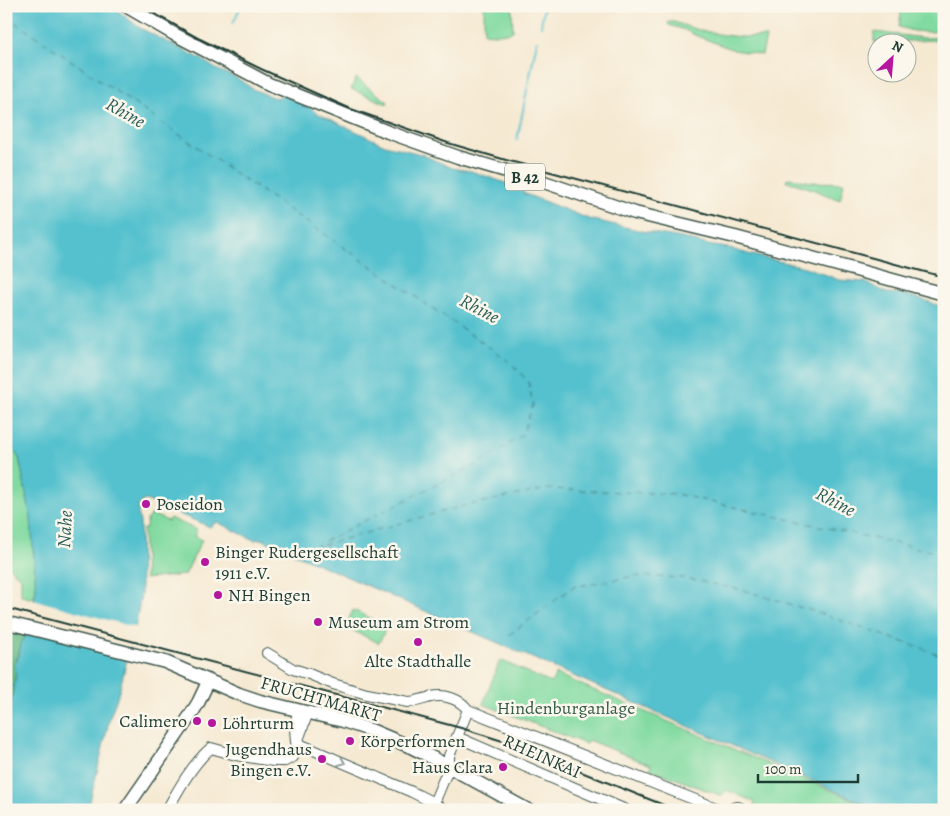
<svg xmlns="http://www.w3.org/2000/svg" width="950" height="816" font-family="Alegreya,serif">
<rect width="100%" height="100%" fill="#fbf7ec"/>
<filter id="ink" filterUnits="userSpaceOnUse"><feTurbulence type="fractalNoise" baseFrequency=".02" numOctaves="2"/><feDisplacementMap in="SourceGraphic" scale="10" xChannelSelector="R" yChannelSelector="G"/><feConvolveMatrix kernelMatrix="1 2 1 2 8 2 1 2 1" color-interpolation-filters="sRGB"/></filter>
<filter id="wash" filterUnits="userSpaceOnUse"><feTurbulence type="fractalNoise" baseFrequency=".0096" numOctaves="4" result="noise"/><feDisplacementMap in="SourceGraphic" scale="20" xChannelSelector="R" yChannelSelector="G"/><feGaussianBlur stdDeviation="1.12" result="paint"/><feColorMatrix in="noise" values="0 0 0 0 0 0 0 0 0 0 0 0 0 0 0 0 0 1.4 0 .05"/><feComposite in="paint" operator="in"/></filter>
<g filter="url(#wash)">
<rect width="100%" height="100%" fill="#f5e9d2"/>
<path fill="#81daa0" stroke="#508c6a" d="M484 6H512L513 31C504 35 493 34 484 33Z
M902 6H944V31L927 32 913 31 899 27Z
M669 22H674L695 29 723 35 741 37H766L762 55 734 50 697 36 685 30 669 25 668 24Z
M874 32 924 38 944 37V40L874 42Z
M356 78 388 102 387 104 351 89Z
M789 178 811 182 844 183 840 200 804 186 786 181 787 179Z
M6 438 19 458 31 518 36 591 34 597 29 598 21 595V578L6 564Z
M151 515H153L168 521 170 518 197 530 194 536 202 540 185 575 145 579 143 529 146 528 147 519Z
M353 610 387 626 379 643 345 627Z
M500 660 551 683 556 674 877 810H758L754 806 755 802 726 790 722 796 650 769 651 765 588 740 586 744 483 704Z"/>
<path fill="#68ba86" stroke="#447c5d" d="M14 631 26 634 15 664 16 673 6 736V638L8 634Z"/>
<path fill="#55c1ce" stroke="#3a7f81" d="M6 6H112L140 28 201 59 216 69 238 79 253 89 272 97 277 98 282 95 309 106 315 112 385 145 421 154 452 168 471 171 523 189V193L589 219 647 232 682 238 708 245 728 248 752 255 805 267 824 274 839 280 865 282 887 293 903 294 930 302 944 308V810H879L261 539 254 540 217 522 210 527 146 500C135 503 138 513 140 522L141 594 136 623 119 692 110 717 88 810H6V736L16 673 15 664 19 655 21 644 25 637 36 591 31 518 19 458 6 438Z"/>
<path fill="#f5e9d2" d="M31 599 137 628 132 649 26 621Z"/>
<g fill="none" stroke-linecap="round" stroke-linejoin="round">
<path stroke="#55c1ce" stroke-width="2" d="M233 23 240 8
M541 26 544 6
M517 140 537 41"/>
<path stroke="#2c5e5a" stroke-width="1" stroke-dasharray="6 5" stroke-linecap="butt" d="M6 16 508 360 528 381 533 405 522 435 485 460 309 549
M312 548 459 507 547 489 676 494 944 554
M509 635 573 587 635 576 684 578 746 591 813 611 944 656"/>
</g>
</g>
<g filter="url(#ink)">
<g fill="none" stroke-linecap="round" stroke-linejoin="round">
<g stroke="#3f574c" stroke-width="12">
<path id="minor" d="M267 653 293 669 309 674 333 684 367 694 408 702C416 702 423 699 431 697 445 694 460 699 468 710
M468 710 721 810
M457 737 626 810
M296 742 295 728 298 710
M297 743 412 792 434 803 444 810
M434 803 449 767V756L468 710
M167 810C178 790 193 763 211 748L236 755 273 761H285L293 757 295 753 297 743 308 712
M731 810C735 806 739 806 743 810"/>
</g>
<g stroke="#3f574c" stroke-width="15">
<path id="major" d="M126 6 174 34 269 84 388 132 458 157 544 182 635 213 735 237 944 294
M6 624H12L165 662 239 694 260 701 343 721 373 731 411 747 431 757 528 810
M125 810 190 716 198 703 208 682"/>
</g>
<use href="#minor" stroke="#fff" stroke-width="10"/>
<use href="#major" stroke="#fff" stroke-width="12"/>
<path stroke="#1f3d34" stroke-width="2" d="M141 6 200 39 261 69 351 109 448 143 506 160 944 277
M6 608 461 728 509 743 676 810"/>
</g>
<defs><path id="oneway-chevron" d="M-2-3.5L2.5 0L-2 3.5" fill="none" stroke-width="1.6" stroke-linecap="round" stroke-linejoin="round" transform="scale(1.25)"/></defs>
<use stroke="#8f9e9a" href="#oneway-chevron" transform="translate(342 762) rotate(22)"/>
</g>
<g fill="#b5179e" stroke="#fbf7ec" stroke-width="2">
<circle cx="146" cy="504" r="5"/>
<circle cx="205" cy="562" r="5"/>
<circle cx="218" cy="595" r="5"/>
<circle cx="318" cy="622" r="5"/>
<circle cx="418" cy="642" r="5"/>
<circle cx="197" cy="721" r="5"/>
<circle cx="212" cy="723" r="5"/>
<circle cx="350" cy="741" r="5"/>
<circle cx="322" cy="759" r="5"/>
<circle cx="503" cy="767" r="5"/>
</g>
<g text-anchor="middle" stroke-width="5" stroke-linejoin="round" paint-order="stroke">
<rect fill="#fbf7ec" stroke="#61756b" stroke-width="1" x="505" y="163.5" width="40" height="27" rx="4"/>
<g font-size="16" font-weight="bold" fill="#1f3d34">
<text x="525" y="183">B 42</text>
</g>
<g font-size="18" fill="#1f3d34" stroke="#fbf7ec" text-anchor="start">
<text x="156" y="510">Poseidon</text>
<text x="215" y="558">Binger Rudergesellschaft<tspan x="215" dy="21">1911 e.V.</tspan></text>
<text x="228" y="601">NH Bingen</text>
<text x="328" y="628">Museum am Strom</text>
<text x="418" y="667" text-anchor="middle">Alte Stadthalle</text>
<text x="187" y="727" text-anchor="end">Calimero</text>
<text x="222" y="729">Löhrturm</text>
<text x="360" y="747">Körperformen</text>
<text x="312" y="755" text-anchor="end">Jugendhaus<tspan x="312" dy="21">Bingen e.V.</tspan></text>
<text x="493" y="773" text-anchor="end">Haus Clara</text>
</g>
<g font-size="18" fill="#1f3d34" stroke="#fbf7ec">
<text transform="translate(321 699) rotate(16)" y="6">FRUCHTMARKT</text>
<text transform="translate(542 756) rotate(24)" y="6">RHEINKAI</text>
</g>
<g font-size="18" fill="#335c4a" stroke="#fbf7ec">
<text x="566" y="714">Hindenburganlage</text>
</g>
<g font-size="19" font-style="italic" fill="#2c5e5a" stroke="#fbf7ec">
<text transform="translate(126 112) rotate(30)" y="7">Rhine</text>
<text transform="translate(480 308) rotate(28)" y="7">Rhine</text>
<text transform="translate(836 501) rotate(28)" y="7">Rhine</text>
<text transform="translate(64 529) rotate(-87)" y="7">Nahe</text>
</g>
</g>
<rect width="950" height="816" fill="none" stroke="#fbf7ec" stroke-width="25"/>
<g transform="translate(892 58) rotate(26)"><circle r="24" fill="#fbf7ec" stroke="#a3ada2"/>
<path d="M0-4L9 19L0 12L-9 19Z" fill="#b5179e"/>
<text y="-8" font-size="14" font-weight="bold" text-anchor="middle" fill="#1f3d34">N</text>
</g>
<path d="M758 774v8h100v-8" fill="none" stroke="#1f3d34" stroke-width="2.5"/>
<text x="765" y="774" font-size="15" fill="#1f3d34" stroke="#fbf7ec" stroke-width="4" paint-order="stroke">100 m</text>
</svg>
